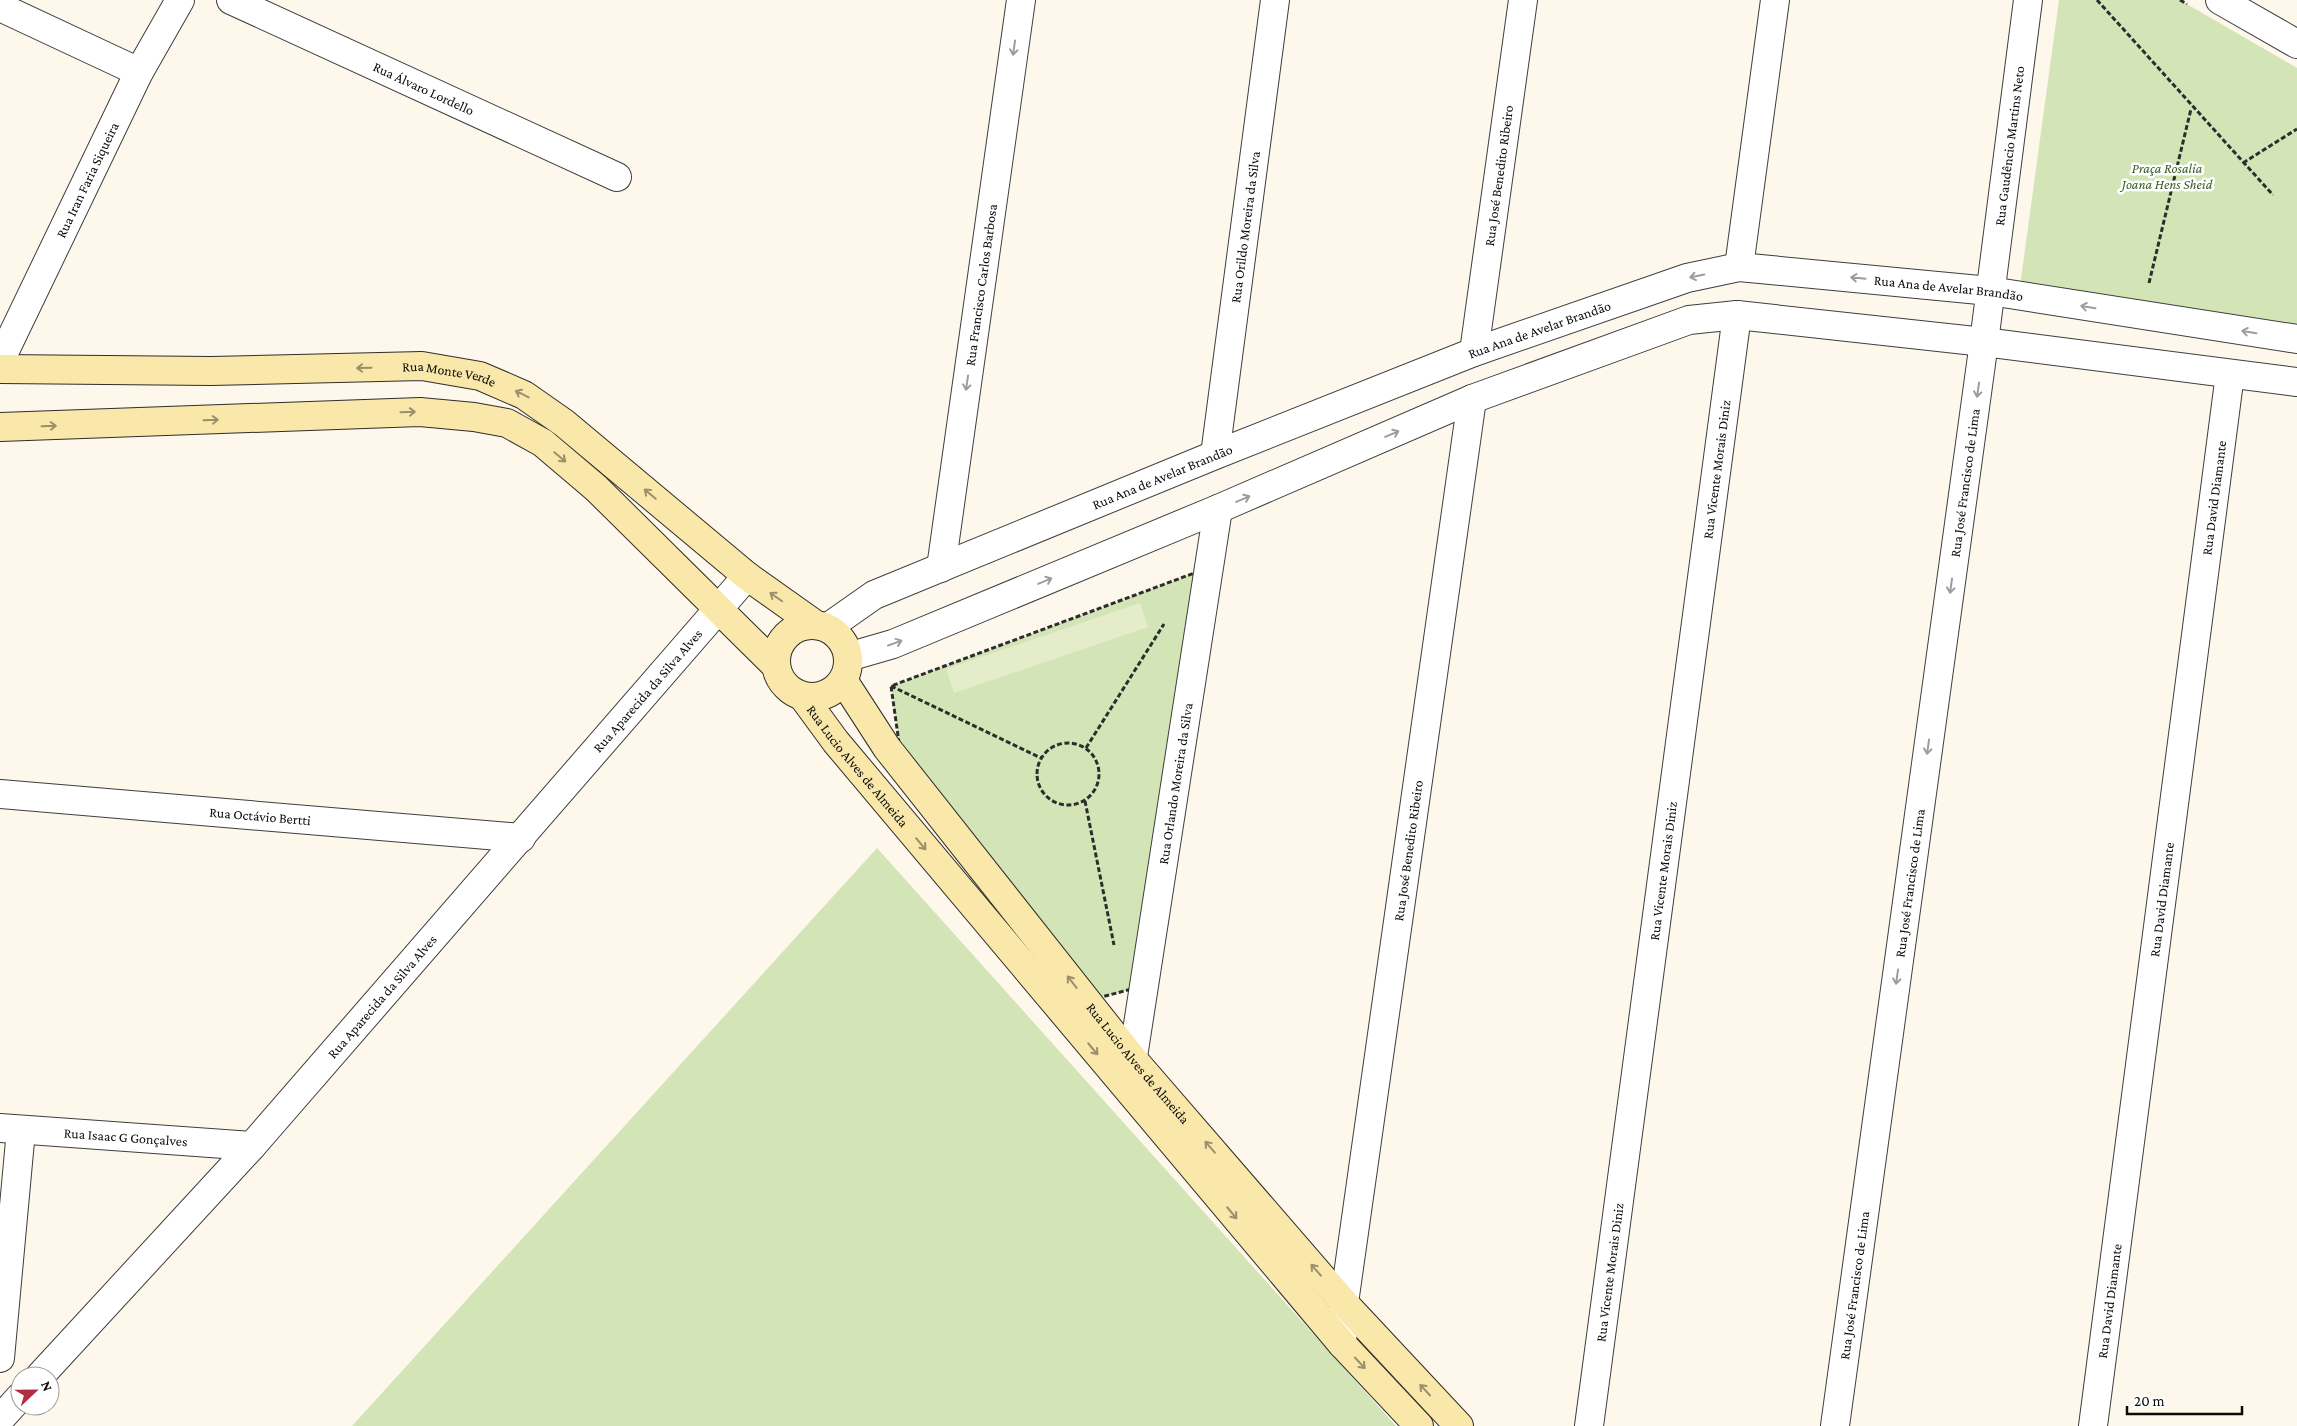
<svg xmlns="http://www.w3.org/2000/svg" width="2297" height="1426" font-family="'Crimson Pro',serif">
<rect width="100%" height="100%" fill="#fdf8eb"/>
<path fill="#d3e5b7" d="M2059 0H2180L2297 68V337L2020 286Z
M1197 572 1139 987 1098 998 902 764 891 686Z
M877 848 1396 1426H352Z"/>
<path fill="#e4ecc9" d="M1140 603 1148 627 954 693 946 669Z"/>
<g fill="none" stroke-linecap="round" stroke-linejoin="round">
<g stroke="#3e3e3e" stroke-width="30">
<g id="street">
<path id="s1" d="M231 0 617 177"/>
<path d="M2220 0 2297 44"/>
<path d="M0 7 139 72"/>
<path d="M1739 267 1775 0"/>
<path id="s2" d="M1474 352 1523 0"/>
<path id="s3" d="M0 361 139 72 180 0"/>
<path id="s4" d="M1215 455 1275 0"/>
<path id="s5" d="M941 568 1021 0"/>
<path id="s6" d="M827 628 874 595 1215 455 1474 352 1687 278 1739 267 1990 291 2297 339"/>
<path d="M848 657 893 644 1218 509 1472 399 1689 320 1737 315 1984 342 2297 382"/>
<path id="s7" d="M0 794 521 838"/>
<path id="s8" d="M1130 1076 1218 509"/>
<path id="s9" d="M0 1128 252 1146"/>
<path id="s10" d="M1342 1344 1344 1303 1472 399"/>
<path d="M0 1358 21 1130"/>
<path id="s11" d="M40 1376 252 1146 747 576"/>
<path d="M0 1419 20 1397"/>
<path id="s12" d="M1589 1426 1737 315"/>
<path id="s13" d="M1835 1426 1984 342 2028 0"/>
<path id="s14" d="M2093 1426 2230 374"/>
</g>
</g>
<g stroke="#2d2d2d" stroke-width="30">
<g id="secondary">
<path id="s15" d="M0 369 211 371 422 366 480 376 524 395 564 423 747 576 816 625"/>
<path d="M0 427 420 412 474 417 507 423 543 443 596 488 775 665"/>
<circle cx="812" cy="661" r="36"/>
<path id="s16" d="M843 680 887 748 1132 1058 1344 1303 1459 1426"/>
<path id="s17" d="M803 697 836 742 1342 1344 1419 1426"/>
</g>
</g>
<path stroke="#2d2d2d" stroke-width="3" stroke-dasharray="5 2.5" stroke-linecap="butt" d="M2097 0 2273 195
M2180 0 2187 4
M2243 163 2297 129
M2149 283 2191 109
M1197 572 1139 987 1098 998 902 764 891 686Z
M891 686 1041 758
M1037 774a31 31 0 1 1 62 0a31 31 0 1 1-62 0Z
M1086 748 1164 624
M1085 801 1114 945"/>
<use href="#street" stroke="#fff" stroke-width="28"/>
<use href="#secondary" stroke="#f9e8aa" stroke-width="28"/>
</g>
<defs><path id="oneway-shaft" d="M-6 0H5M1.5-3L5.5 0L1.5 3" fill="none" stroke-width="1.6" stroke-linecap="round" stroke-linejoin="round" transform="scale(1.25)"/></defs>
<g stroke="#9d9d9d">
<use href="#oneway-shaft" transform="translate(1014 48) rotate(98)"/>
<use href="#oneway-shaft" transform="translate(1697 276) rotate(168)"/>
<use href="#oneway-shaft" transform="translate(1858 278) rotate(-174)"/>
<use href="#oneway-shaft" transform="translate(2088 307) rotate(-171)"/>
<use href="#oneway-shaft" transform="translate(2249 332) rotate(-171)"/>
<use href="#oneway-shaft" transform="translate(967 383) rotate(98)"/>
<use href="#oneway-shaft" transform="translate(1978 390) rotate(98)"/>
<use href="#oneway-shaft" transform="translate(1392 434) rotate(-23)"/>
<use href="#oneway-shaft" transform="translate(1243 499) rotate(-23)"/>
<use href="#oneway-shaft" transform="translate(1045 581) rotate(-22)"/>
<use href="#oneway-shaft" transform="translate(1951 586) rotate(98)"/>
<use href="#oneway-shaft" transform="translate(895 643) rotate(-20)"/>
<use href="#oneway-shaft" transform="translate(1928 747) rotate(98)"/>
<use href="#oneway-shaft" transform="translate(1897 977) rotate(98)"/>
</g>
<g stroke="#9a906a">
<use href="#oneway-shaft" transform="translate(364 368) rotate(179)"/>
<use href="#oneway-shaft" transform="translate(522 394) rotate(-153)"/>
<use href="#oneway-shaft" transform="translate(408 412) rotate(-2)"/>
<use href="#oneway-shaft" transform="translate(211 420) rotate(-2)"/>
<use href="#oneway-shaft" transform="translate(49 426) rotate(-2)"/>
<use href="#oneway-shaft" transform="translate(560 457) rotate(40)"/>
<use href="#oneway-shaft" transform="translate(650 494) rotate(-140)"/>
<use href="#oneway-shaft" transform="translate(776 597) rotate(-145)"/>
<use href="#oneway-shaft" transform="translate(921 844) rotate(50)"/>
<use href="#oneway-shaft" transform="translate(1072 982) rotate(-128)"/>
<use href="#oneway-shaft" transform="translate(1093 1049) rotate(50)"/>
<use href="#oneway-shaft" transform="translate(1210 1147) rotate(-131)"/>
<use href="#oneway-shaft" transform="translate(1232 1213) rotate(50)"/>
<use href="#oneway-shaft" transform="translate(1316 1270) rotate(-131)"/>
<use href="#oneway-shaft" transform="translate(1360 1363) rotate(47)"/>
<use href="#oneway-shaft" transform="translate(1425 1390) rotate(-133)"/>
</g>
<g text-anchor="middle" stroke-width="5" stroke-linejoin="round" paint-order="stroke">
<g font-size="14" fill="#0b0b0b" stroke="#fff">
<text dy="5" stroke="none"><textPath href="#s1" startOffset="212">Rua Álvaro Lordello</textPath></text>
<text dy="5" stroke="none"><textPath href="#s13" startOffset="1292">Rua Gaudêncio Martins Neto</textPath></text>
<text dy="5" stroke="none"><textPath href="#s2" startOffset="178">Rua José Benedito Ribeiro</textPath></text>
<text dy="5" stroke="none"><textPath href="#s3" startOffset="201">Rua Iran Faria Siqueira</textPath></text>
<text dy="5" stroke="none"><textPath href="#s4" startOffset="230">Rua Orildo Moreira da Silva</textPath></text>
<text dy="5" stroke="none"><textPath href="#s5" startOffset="286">Rua Francisco Carlos Barbosa</textPath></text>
<text dy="5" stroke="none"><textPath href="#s6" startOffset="1194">Rua Ana de Avelar Brandão</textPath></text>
<text dy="5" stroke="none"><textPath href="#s6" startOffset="774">Rua Ana de Avelar Brandão</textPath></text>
<text dy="5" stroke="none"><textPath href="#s15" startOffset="450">Rua Monte Verde</textPath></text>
<text dy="5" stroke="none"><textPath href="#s12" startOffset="965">Rua Vicente Morais Diniz</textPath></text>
<text dy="5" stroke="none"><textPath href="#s6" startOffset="369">Rua Ana de Avelar Brandão</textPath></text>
<text dy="5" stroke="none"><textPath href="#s13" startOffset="952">Rua José Francisco de Lima</textPath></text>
<text dy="5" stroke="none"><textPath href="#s14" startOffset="936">Rua David Diamante</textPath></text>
<text dy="5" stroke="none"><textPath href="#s11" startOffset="916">Rua Aparecida da Silva Alves</textPath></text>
<text dy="5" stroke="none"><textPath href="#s17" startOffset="88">Rua Lucio Alves de Almeida</textPath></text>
<text dy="5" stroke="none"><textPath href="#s8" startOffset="296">Rua Orlando Moreira da Silva</textPath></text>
<text dy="5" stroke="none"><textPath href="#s7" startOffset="261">Rua Octávio Bertti</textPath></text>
<text dy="5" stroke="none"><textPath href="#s10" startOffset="498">Rua José Benedito Ribeiro</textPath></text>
<text dy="5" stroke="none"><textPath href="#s12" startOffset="560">Rua Vicente Morais Diniz</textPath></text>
<text dy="5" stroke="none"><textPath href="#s13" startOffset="548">Rua José Francisco de Lima</textPath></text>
<text dy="5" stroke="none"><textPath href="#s14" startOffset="531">Rua David Diamante</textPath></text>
<text dy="5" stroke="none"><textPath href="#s11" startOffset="511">Rua Aparecida da Silva Alves</textPath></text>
<text dy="5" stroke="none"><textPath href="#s16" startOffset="484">Rua Lucio Alves de Almeida</textPath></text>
<text dy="5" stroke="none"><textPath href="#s9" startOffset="126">Rua Isaac G Gonçalves</textPath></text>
<text dy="5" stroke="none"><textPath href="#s12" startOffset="155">Rua Vicente Morais Diniz</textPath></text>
<text dy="5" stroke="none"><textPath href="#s13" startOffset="142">Rua José Francisco de Lima</textPath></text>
<text dy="5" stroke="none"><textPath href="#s14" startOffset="126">Rua David Diamante</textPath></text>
</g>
<g font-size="14" font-style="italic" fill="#335d21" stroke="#fff">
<text x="2167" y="173">Praça Rosalia<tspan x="2167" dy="16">Joana Hens Sheid</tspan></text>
</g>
</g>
<g transform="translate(35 1391) rotate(68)"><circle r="24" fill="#ffffff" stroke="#9d9d9d"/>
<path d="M0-4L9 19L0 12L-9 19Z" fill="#af2f41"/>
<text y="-8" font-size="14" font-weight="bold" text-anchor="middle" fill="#0b0b0b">N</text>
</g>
<path d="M2127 1406v8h115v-8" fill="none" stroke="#0b0b0b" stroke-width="2.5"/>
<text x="2134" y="1406" font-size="15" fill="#0b0b0b" stroke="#ffffff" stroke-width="4" paint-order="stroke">20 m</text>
</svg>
